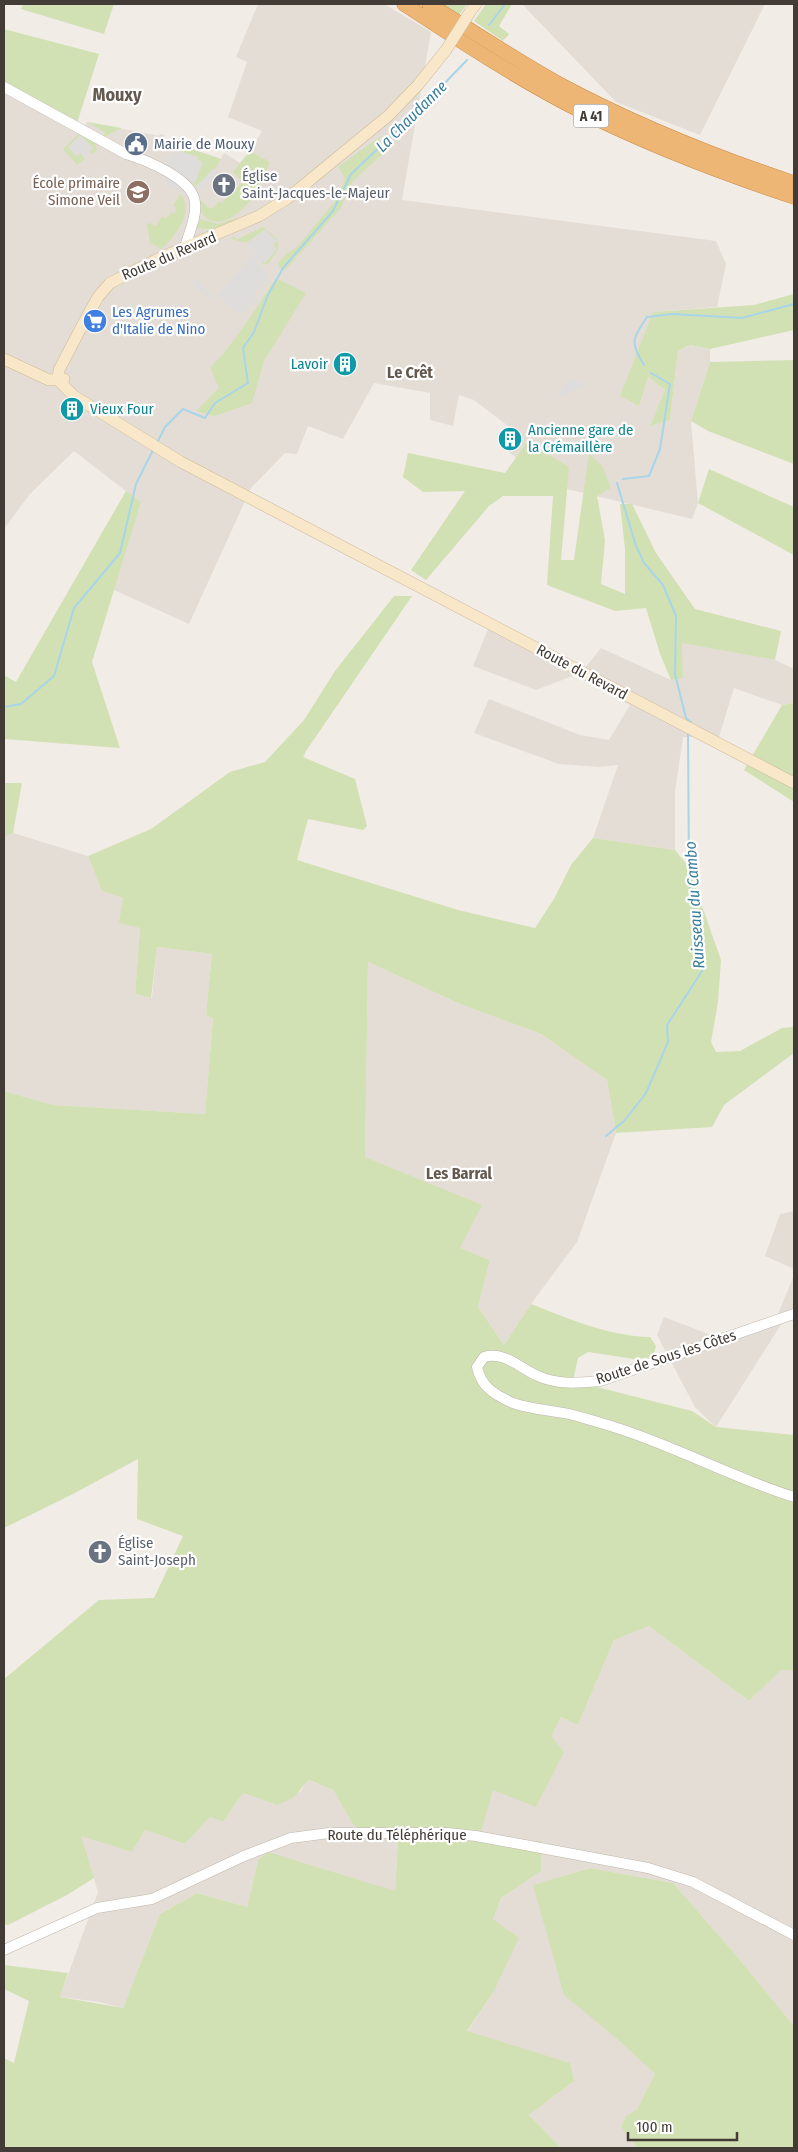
<svg xmlns="http://www.w3.org/2000/svg" width="798" height="2152" font-family="'Fira Sans Condensed',sans-serif">
<rect width="100%" height="100%" fill="#f1ece6"/>
<path fill="#e4ddd5" d="M258 4H384L431 32 402 200 716 241 726 264 717 307 653 312 648 377 665 390 651 425 670 420 678 351 690 345 710 349V362L691 421 698 503 692 519 550 485 499 444 508 426 474 400 459 395 453 426 430 420V393L374 383 343 439 308 426 297 454 285 453 251 488 189 624 114 590 140 502 74 451 30 494 4 529V91L84 127 87 122 159 136 160 134 165 135 164 139 221 159 224 153 240 163 250 151 262 131 228 117 247 62 236 57Z
M522 4H765L700 135 616 102Z
M489 627 585 668 601 648 671 680 683 677 681 642 775 660 794 669V703L782 705 734 688 719 737H683L675 792V850L593 838 618 765 599 767 559 764 474 733 489 699 580 735 609 740 630 705 575 675 536 690 473 666Z
M13 833 88 856 102 891 123 898 140 928 135 994 152 998 157 947 212 954 206 1015 213 1019 205 1114 53 1105 4 1091V837Z
M368 962 460 1004 541 1034 607 1080 616 1133 577 1242 531 1304 504 1345 478 1307 490 1260 460 1248 365 1157Z
M794 1211V1269L765 1256 780 1214Z
M794 1275V1319L782 1323 716 1427 695 1407 657 1335 664 1317 716 1337 778 1314Z
M649 1626 749 1701 781 1670 794 1671V2026L735 1954 673 1883 590 1868 534 1885 617 2039 655 2074 637 2109 626 2116 621 2127 637 2148H561L529 2115 574 2081 467 2032 494 1991 493 1919 501 1898 541 1871 542 1841 477 1842 493 1789 536 1807 550 1736 561 1717 578 1725 614 1640Z
M308 1780 333 1790 354 1826 398 1838 395 1892 304 1863 258 1860 247 1907 197 1893 160 1914 123 2008 99 2002 60 1997 98 1892 80 1835 132 1852 145 1830 185 1844 210 1817 223 1822 243 1793 277 1805 301 1791Z"/>
<path fill="#d2e1b3" d="M23 4H114L104 34 21 9Z
M441 4H467L459 15Z
M486 4H512L499 26 509 34 503 41 474 21Z
M4 29 99 54 77 123 4 91Z
M87 122 122 128 102 138 105 132Z
M80 132 94 140 97 150 93 154 89 152 93 148 80 136 81 153 85 159 77 165 63 149Z
M378 138 387 150 352 182 341 208 284 271 279 267 278 263 286 254 297 247 337 199 345 179 338 167Z
M177 144 221 159 214 170 196 186 191 181 195 183 198 158 175 150Z
M250 151 270 162C267 168 266 174 263 180 257 196 232 227 212 221 201 218 201 209 200 200L209 208H213L219 202 224 203 223 201 243 182 233 172Z
M180 194C196 211 174 238 161 249L150 243 147 224 150 223 156 226 162 216 166 219 171 212 175 214 176 207 173 206Z
M237 218 236 221 220 230 196 228 201 219 218 224Z
M263 227C275 238 285 241 273 257 270 261 270 263 265 265L260 259 273 245 265 230 246 243 231 239 232 236 238 239Z
M276 278 306 293 264 361 252 403 215 416 196 411 219 388 210 368C236 341 255 310 276 278Z
M794 294V330L710 349 690 345 678 351 670 420 650 426 665 390 648 377 639 406 620 396 653 312 754 305Z
M794 360V464L708 431 691 421 710 362Z
M527 442 569 467 561 560H574L589 453 603 467 611 488 597 496 605 540 601 584 625 594V549L620 504H632L656 553 695 609 781 631 775 660 682 643 683 678 671 680 660 654 646 608 615 611 547 585 553 496H503L489 506 426 580 411 570 465 491 423 492 403 477 408 453 505 473Z
M709 469 794 507V555L698 503Z
M126 491 141 502 92 662 120 748 4 739V675L16 682Z
M394 596H412L306 751 303 757 355 779 367 826 363 830 308 819 297 860 458 910 535 928 554 899 571 865 593 838 675 850 688 866 721 960 718 1002 711 1042 716 1052 740 1051 782 1028 794 1027V1053L724 1105 712 1127 616 1133 607 1080 541 1034 460 1004 368 962 365 1157 482 1205 460 1248 490 1260 478 1307 504 1345 531 1304C569 1319 608 1336 650 1337L656 1346 653 1357 634 1359 588 1352 578 1358 573 1381 692 1411 716 1427 794 1435V1671L781 1670 749 1701 649 1626 614 1640 578 1725 561 1717 551 1736 564 1752 536 1807 493 1790 478 1842 542 1841 541 1871 501 1898 493 1919 519 1938 494 1991 467 2031 570 2063 574 2081 529 2115 561 2148H4V2058L14 2063 29 2001 4 1989V1965L68 1973 60 1997 123 2008 160 1914 197 1893 247 1907 258 1860 268 1852 395 1891 398 1839 354 1826 333 1790 309 1780 293 1798 277 1805 243 1793 223 1822 210 1817 185 1844 145 1830 132 1852 81 1836 94 1878 67 1895 8 1925 4 1924V1679L99 1600 154 1598 183 1536 137 1519 138 1459 71 1495 4 1528V1091L53 1105 205 1114 213 1019 206 1015 212 954 157 947 151 998 135 994 140 928 119 923 123 898 102 891 88 856 151 829 230 772 265 762 304 720 335 671Z
M794 703V802L744 770 782 705Z
M4 783H22L13 833 4 837Z
M590 1868 673 1883 735 1954 794 2026V2148H637L621 2127 626 2116 637 2109 655 2074 617 2039 564 1995 533 1885Z"/>
<path fill="#dfdddb" d="M80 135 93 148 84 157 81 153 77 157 68 147Z
M175 150 198 157 197 160 203 162 195 183 184 179 163 165 166 157 171 159Z
M213 169 217 173 201 190 197 186Z
M167 176 185 189 182 193 164 181Z
M265 230 277 241 273 245 277 249 265 263 260 259 257 263 267 273 268 279 254 293 258 297 241 315 217 295 256 252 246 243Z
M196 279 212 294 208 299 192 283Z
M568 378 589 386 556 397Z"/>
<g fill="none" stroke-linecap="round" stroke-linejoin="round">
<path stroke="#a8d5e8" stroke-width="2" d="M489 25 505 4
M644 365C629 341 633 339 647 317L672 314 742 318 794 304
M158 441 165 427 183 409 205 418 215 403 248 383 243 348 254 332 267 297 283 268 333 211 351 174 418 111 467 60
M623 479 649 476 660 449 670 384 651 373
M617 483 636 546 644 563 663 585 676 616 675 674 686 718 691 722
M4 707 21 704 54 676 74 608 120 553 136 484 153 450
M606 1136 625 1120 646 1093 668 1042 667 1025 702 971 689 872 688 732"/>
<g stroke="#beb6ad" stroke-width="11">
<path id="tertiary" d="M4 87 126 154C146 160 194 179 195 203 197 218 188 234 185 248
M794 1314 600 1381C579 1383 557 1385 538 1376 520 1368 504 1351 484 1357L477 1367C481 1387 495 1395 513 1403 532 1410 553 1410 573 1415 587 1419 602 1423 617 1428 677 1447 733 1478 794 1497
M4 1950 97 1908 152 1899 244 1856 291 1838 329 1833H447L476 1836 648 1868 693 1882 794 1935"/>
</g>
<g stroke="#ccb99a" stroke-width="12">
<path id="secondary" d="M470 12 476 4
M446 50 418 85 388 116 288 198 259 216 162 257 110 283 98 297 83 324 59 370 58 380 74 396 181 462 794 783
M4 359 49 380 64 379"/>
</g>
<g stroke="#cc8a45" stroke-width="15">
<path id="motorway" d="M404 4C462 42 521 81 583 112 651 146 722 173 794 197
M429 4C472 31 514 59 559 84 634 124 713 156 794 183"/>
</g>
<use href="#tertiary" stroke="#fff" stroke-width="10"/>
<use href="#secondary" stroke="#f8e7c9" stroke-width="11"/>
<use href="#motorway" stroke="#eeb674" stroke-width="14"/>
<g stroke="#ccb99a" stroke-width="12" stroke-linecap="butt">
<path id="secondary-bridge" d="M446 50 470 12"/>
</g>
<use href="#secondary-bridge" stroke="#f8e7c9" stroke-width="11"/>
</g>
<defs>
<g id="civic-disc" transform="scale(1.25)"><circle r="9.5" fill="#5c6f8a" stroke="#fff"/><path d="M-.6-6.5H3V-4.5H.6V-3L4-1V1h2V6H-6V1h2V-1L-.6-3ZM-1.2 2.5V6h2.4V2.5Z" fill="#fff"/></g>
<g id="church-disc" transform="scale(1.25)"><circle r="9.5" fill="#6b7280" stroke="#fff"/><path d="M-1.2-6h2.4v3.5h3.3v2.4h-3.3V6h-2.4V-.1h-3.3v-2.4h3.3Z" fill="#fff"/></g>
<g id="school-disc" transform="scale(1.25)"><circle r="9.5" fill="#8d6e63" stroke="#fff"/><path d="M0-5L7-2L0 1L-7-2ZM-4 1L0 2.5L4 1V4Q0 6-4 4Z" fill="#fff"/></g>
<g id="supermarket-disc" transform="scale(1.25)"><circle r="9.5" fill="#3f7fe0" stroke="#fff"/><path d="M-6-5.5h2.5l.6 2H6L4.5 2H-2.5L-4.4-4H-6ZM-1.5 3.2a1.3 1.3 0 1 0 .1 0ZM3 3.2a1.3 1.3 0 1 0 .1 0Z" fill="#fff"/></g>
<g id="building-disc" transform="scale(1.25)"><circle r="9.5" fill="#0f9aa8" stroke="#fff"/><path d="M-4-6H4V6H1V3H-1V6H-4ZM-2.5-4.3h1.7v1.8h-1.7ZM.8-4.3h1.7v1.8H.8ZM-2.5-1h1.7V.8h-1.7ZM.8-1h1.7V.8H.8Z" fill="#fff"/></g>
</defs>
<g fill-rule="evenodd">
<use href="#civic-disc" x="136" y="144"/>
<use href="#church-disc" x="224" y="185"/>
<use href="#school-disc" x="138" y="192"/>
<use href="#supermarket-disc" x="95" y="321"/>
<use href="#building-disc" x="345" y="364"/>
<use href="#building-disc" x="72" y="409"/>
<use href="#building-disc" x="510" y="439"/>
<use href="#church-disc" x="100" y="1552"/>
</g>
<g text-anchor="middle" stroke-width="4.5" stroke-linejoin="round" paint-order="stroke">
<rect fill="#fff" stroke="#7b7672" stroke-width="1" x="573.5" y="104.5" width="35" height="23" rx="4"/>
<g font-size="14" font-weight="bold" fill="#433c36">
<text x="591" y="121">A 41</text>
</g>
<g font-size="15" fill="#4e5e75" stroke="#fff" text-anchor="start">
<text x="154" y="149">Mairie de Mouxy</text>
</g>
<g font-size="15" fill="#5b616d" stroke="#fff" text-anchor="start">
<text x="242" y="181">Église<tspan x="242" dy="17">Saint-Jacques-le-Majeur</tspan></text>
<text x="118" y="1548">Église<tspan x="118" dy="17">Saint-Joseph</tspan></text>
</g>
<g font-size="15" fill="#785e54" stroke="#fff" text-anchor="end">
<text x="120" y="188">École primaire<tspan x="120" dy="17">Simone Veil</tspan></text>
</g>
<g font-size="15" fill="#433c36" stroke="#fff">
<text transform="translate(169 256) rotate(-23)" y="5">Route du Revard</text>
<text transform="translate(582 672) rotate(28)" y="5">Route du Revard</text>
<text transform="translate(666 1357) rotate(-18)" y="5">Route de Sous les Côtes</text>
<text x="397" y="1840">Route du Téléphérique</text>
</g>
<g font-size="15" fill="#366cbe" stroke="#fff" text-anchor="start">
<text x="112" y="317">Les Agrumes<tspan x="112" dy="17">d'Italie de Nino</tspan></text>
</g>
<g font-size="15" fill="#0d838f" stroke="#fff" text-anchor="start">
<text x="328" y="369" text-anchor="end">Lavoir</text>
<text x="90" y="414">Vieux Four</text>
<text x="528" y="435">Ancienne gare de<tspan x="528" dy="17">la Crémaillère</tspan></text>
</g>
<g font-size="16" font-style="italic" fill="#397e9c" stroke="#fff">
<text transform="translate(411 116) rotate(-45)" y="6">La Chaudanne</text>
<text transform="translate(694 905) rotate(-94)" y="6">Ruisseau du Cambo</text>
</g>
<g font-size="16" font-weight="bold" fill="#64594e" stroke="#fff">
<text x="410" y="378">Le Crêt</text>
<text x="459" y="1179">Les Barral</text>
</g>
<g font-size="18" font-weight="bold" fill="#64594e" stroke="#fff">
<text x="117" y="101">Mouxy</text>
</g>
</g>
<rect width="798" height="2152" fill="none" stroke="#433c36" stroke-width="10"/>
<path d="M628 2132v8h109v-8" fill="none" stroke="#433c36" stroke-width="2.5"/>
<text x="636" y="2132" font-size="15" fill="#433c36" stroke="#ffffff" stroke-width="4" paint-order="stroke">100 m</text>
</svg>
